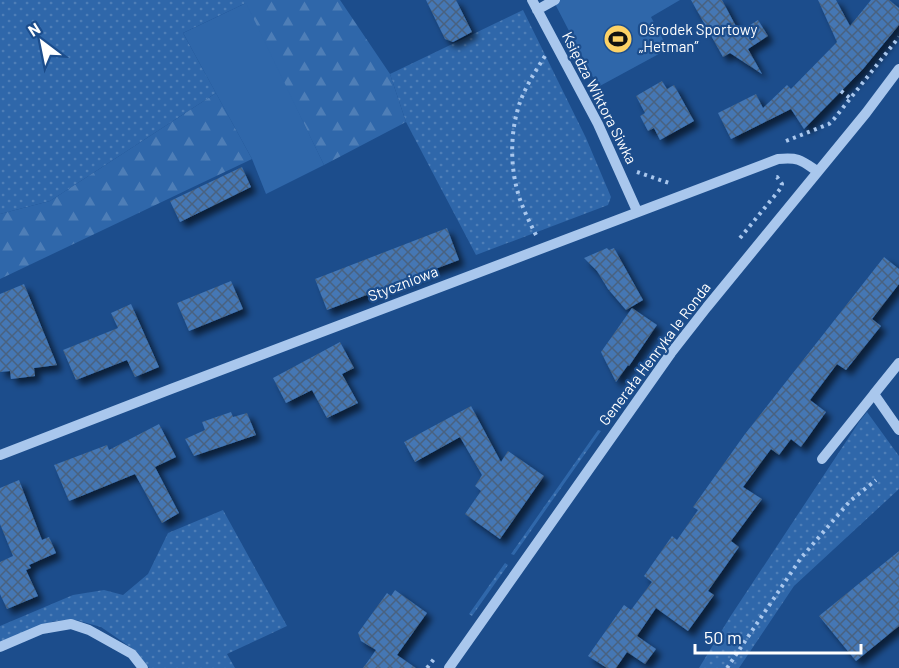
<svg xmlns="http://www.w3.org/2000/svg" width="899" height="668" font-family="Barlow,sans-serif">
<defs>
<pattern id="grass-dots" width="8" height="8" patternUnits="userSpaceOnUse" patternTransform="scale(1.5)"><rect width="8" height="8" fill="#2f67aa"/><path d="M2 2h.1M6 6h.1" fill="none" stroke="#4e7eb7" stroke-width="1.8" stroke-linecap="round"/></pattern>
<pattern id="forest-firs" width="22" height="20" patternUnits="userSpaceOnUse" patternTransform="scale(1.5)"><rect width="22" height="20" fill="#2f67aa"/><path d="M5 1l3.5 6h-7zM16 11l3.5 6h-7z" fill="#4e7eb7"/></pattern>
<pattern id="building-cross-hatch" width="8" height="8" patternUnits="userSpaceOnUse" patternTransform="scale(1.5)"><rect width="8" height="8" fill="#4477b4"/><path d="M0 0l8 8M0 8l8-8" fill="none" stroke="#486280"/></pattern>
<filter id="shadow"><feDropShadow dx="5.5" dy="5.5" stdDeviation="3" flood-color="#0009"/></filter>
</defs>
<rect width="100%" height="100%" fill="#1c4d8c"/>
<path fill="url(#grass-dots)" d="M0 0H243L246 3 183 33 216 93 50 201 0 214Z
M523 10 586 138 611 197 608 205 476 255 406 122 390 74Z
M867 412 899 456V489L794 586 739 668H699L730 617 859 422Z
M598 430 601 431 514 555 511 554Z
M223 510 287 626 227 654 235 668H149L136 651 101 627 76 620 54 621 0 643V626L73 595 104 590 123 595 148 574 168 533Z
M505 563 508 565 472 616 469 614Z"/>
<path fill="url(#forest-firs)" d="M243 0H340L390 74 406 122 324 165Z
M216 93 252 159 0 279V214L50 201Z"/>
<path fill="#2f67aa" d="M553 0H680L651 17 668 49 598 87Z
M246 3 324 165 266 194 252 159 183 33Z"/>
<path fill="url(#building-cross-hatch)" filter="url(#shadow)" d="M426 0H456L472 32 453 42 445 39Z
M691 0H722L739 32 758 20 768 36 748 49 762 74 730 53 723 57Z
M818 0H836L850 26 871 0H889L899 8V25L863 69 804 129 791 109 731 139 718 113 756 94 763 108 787 85 791 89 837 42Z
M662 81 667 89 674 85 694 121 660 140 654 128 648 131 640 116 645 113 636 96Z
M242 167 251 187 180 222 170 201Z
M447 228 459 260 327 310 315 279Z
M607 248 609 250 614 248 643 300 626 310 608 289 597 271 584 258Z
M884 257 899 269V284L872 319 881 326 846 370 837 364 810 400 826 412 801 447 791 439 779 455 771 449 743 487 762 499 731 541 739 547 708 591 714 595 688 631 656 608 637 636 656 649 645 664 627 652 616 668H607L588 656 624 605 631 610 652 582 644 576 672 536 677 540 698 510 693 507 745 434Z
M231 281 243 309 189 331 177 303Z
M24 284 57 365 34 368 35 376 11 379 10 371 0 372V294Z
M131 304 159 367 135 377 127 360 76 380 63 350 118 328 111 313Z
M632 308 657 325 629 366 628 365 616 382 601 352Z
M340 342 354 368 342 374 358 403 327 418 312 390 286 403 273 378Z
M471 406 501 462 508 451 544 476 500 539 465 514 481 491 475 486 482 475 460 437 415 462 404 442Z
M231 412 233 417 247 413 256 435 194 456 185 439 205 430 202 422Z
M159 424 176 457 155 467 179 513 162 523 135 474 69 501 54 465 107 445 109 450Z
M19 480 42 540 49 537 56 553 29 565 31 568 26 570 38 596 7 609 0 594V562L13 556 0 524V488Z
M899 551V626L856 661 819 616Z
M395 590 427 613 397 655 416 668H363L376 650 361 641 358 633 387 593 391 596Z"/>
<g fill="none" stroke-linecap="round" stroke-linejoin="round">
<path stroke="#a9c7ed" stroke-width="4" stroke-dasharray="3 4.5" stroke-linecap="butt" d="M841 91 851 99
M786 141 829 124 834 119 899 37
M637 172 669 183
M536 235C531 225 526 215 522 205 510 174 509 137 519 105 525 87 535 72 545 56
M740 238 781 188 782 184 777 177H775
M427 668 434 659
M727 668 801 558 850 501 876 480"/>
<path stroke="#a9c7ed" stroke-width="10" d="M532 0 598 124 637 211
M537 10 555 0
M899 363 874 394 899 430
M0 455 171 389 778 159C799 157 801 160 817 171
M822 459 874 394
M0 647 42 629 71 624 89 630 132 654 143 668
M449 668 671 353 707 307 866 113 899 69"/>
</g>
<defs>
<g id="stadium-disc" transform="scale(1.5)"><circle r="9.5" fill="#fdd266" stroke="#1c4d8c"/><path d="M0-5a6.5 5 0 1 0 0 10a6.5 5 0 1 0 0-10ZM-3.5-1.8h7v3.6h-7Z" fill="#111"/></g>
</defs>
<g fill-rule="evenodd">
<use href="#stadium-disc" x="618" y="39"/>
</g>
<g text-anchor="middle" stroke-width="4.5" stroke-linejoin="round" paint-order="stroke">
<g font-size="15" fill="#fff" stroke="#1c4d8c" text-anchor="start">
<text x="639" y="35">Ośrodek Sportowy<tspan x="639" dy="17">„Hetman”</tspan></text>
</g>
<g font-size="15" fill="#fff" stroke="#1c4d8c">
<text transform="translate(599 98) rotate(63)" y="5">Księdza Wiktora Siwka</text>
<text transform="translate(403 284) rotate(-21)" y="5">Styczniowa</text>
<text transform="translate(655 354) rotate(-53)" y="5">Generała Henryka le Ronda</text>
</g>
</g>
<g transform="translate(42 42) rotate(328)" stroke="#1c4d8c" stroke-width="4.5" paint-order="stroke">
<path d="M0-4.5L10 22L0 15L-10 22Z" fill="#ffffff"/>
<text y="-9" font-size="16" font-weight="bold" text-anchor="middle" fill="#ffffff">N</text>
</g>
<path d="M695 644v9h166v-9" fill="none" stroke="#ffffff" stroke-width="3"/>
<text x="704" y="644" font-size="18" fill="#ffffff" stroke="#1c4d8c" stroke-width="4.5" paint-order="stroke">50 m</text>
</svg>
